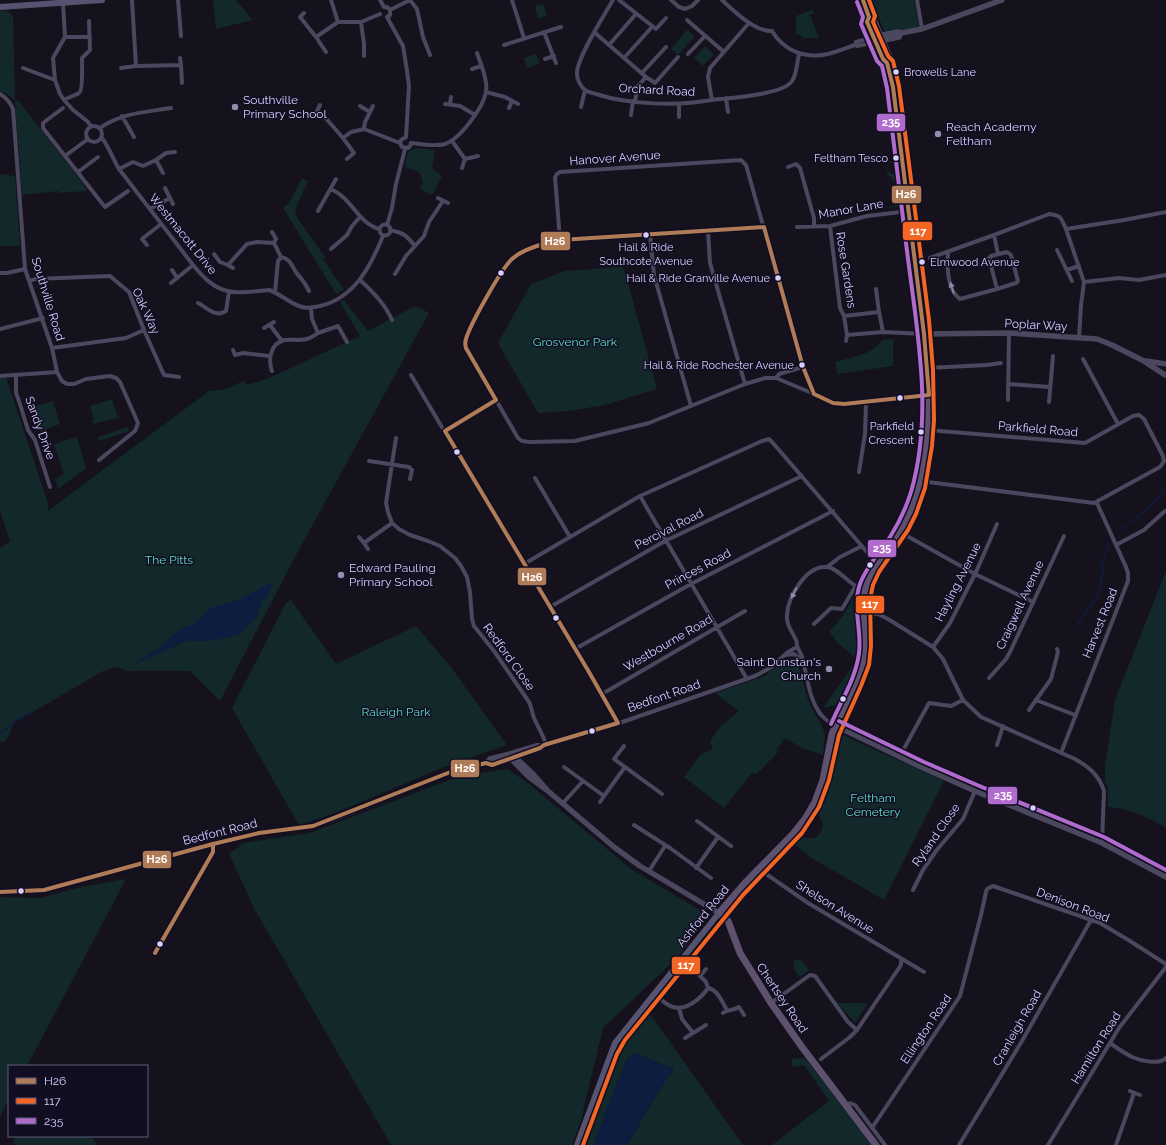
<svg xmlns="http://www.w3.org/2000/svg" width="1166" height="1145" font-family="Raleway,sans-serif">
<rect width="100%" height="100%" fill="#15121d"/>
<path fill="#12282a" d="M213 0H236L253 20 216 29Z
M871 0H914L919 27 885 33Z
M543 4 547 16 538 19 535 6Z
M6 10 13 16 15 101 18 100 87 189 85 191 59 193V191L22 195 15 101 6 93 0 92V11Z
M812 10 814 13 810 15 819 38H804L796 33V16Z
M687 30 695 36 678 55 671 49Z
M705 46 714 54 703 66 694 58Z
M536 54 539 64 527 68 524 58Z
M417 148 435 150 432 168 442 176 432 195 420 189 423 181 419 172 405 167C407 158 406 150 417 148Z
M889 172 898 177 901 202 897 207 877 209 894 206 897 202C899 190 896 179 885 173Z
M0 174 15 176 20 246H0Z
M302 178 308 181 295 210 298 219 325 257 323 259 332 271 331 272 344 289 336 294 283 208 289 203Z
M622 267 625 272 657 389 605 405 568 411 538 413 498 343 531 284 565 271Z
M344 300 368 331 415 306 429 313 295 557 220 701 190 671H127L117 667 103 671 14 723 6 741 0 743V548L10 541 0 511V378L6 377 48 503V511L209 391 226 389 243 381 247 385 267 379 360 336 340 302Z
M893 339V366L838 374 835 362C851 357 873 355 882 340Z
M112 399 118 418 93 424 92 420 94 419 90 406Z
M53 401 60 424 46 429V431L41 433 33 407Z
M128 427 129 431 99 441 98 437Z
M77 437 86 468 58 489 55 479 61 476V475L64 474 54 444Z
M1166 571V828C1148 817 1129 808 1108 807V789L1105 781V766L1115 700Z
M856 592C857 612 863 636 858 657 854 674 845 689 838 705L823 708 857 660 837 642 829 631C842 620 849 606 856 592Z
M291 600 336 664 416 626 451 667 507 745 449 765 330 815 299 825 232 708 286 603Z
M791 658 794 659 798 664 808 700 811 707 821 724 825 734 823 755 802 748 785 738 776 750 778 752 757 774 752 773 724 808 684 777 700 755 713 749 710 741 720 727 739 711 715 693 765 676 784 660Z
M843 735 944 781 884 900 810 857 791 841 797 837 815 838 821 832 823 824 818 813V805L823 794 837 738Z
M508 769 529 784 631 869 698 909 704 915 705 917 680 955 603 1028 581 1120 572 1145H391L254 908 229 854 243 843 310 833 460 776Z
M126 879 27 1066H9V1099L0 1116V897L40 898 81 887Z
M798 959 803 962 809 970 800 977C796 971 791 967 795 960Z
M837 1003H868L855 1023Z
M648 1011 743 1145H627L663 1084 674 1069 634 1053 627 1059 605 1114 594 1145H581L619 1047Z
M803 1058 807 1060 873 1145H772L829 1101 804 1065 793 1067 791 1059Z
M15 1136H90L98 1145H15L13 1142Z"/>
<path fill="#0d1c3f" d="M273 583 267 597 262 601 257 617 239 635 210 641H186L130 666 158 649 180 629 194 624 211 608 241 599 266 585Z
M634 1053 674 1069 663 1084 627 1145H594L605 1114 627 1059Z"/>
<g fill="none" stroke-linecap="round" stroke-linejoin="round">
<path stroke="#0d1c3f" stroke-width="1.5" d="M1117 532 1150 507 1161 494 1166 492
M1077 625 1098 595 1103 572 1102 563 1109 542
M0 733 4 731 12 723 30 713"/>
<path stroke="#4a475e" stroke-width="4" d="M178 0 181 36
M331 0 338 22
M380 0 384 7
M410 0 417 9 423 37 430 55
M512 0 524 38
M613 0C605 14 576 59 577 74 577 79 580 86 585 90 587 92 593 93 596 94 629 105 678 106 712 100
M619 0 656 29 666 18
M671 0 679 7 685 9 692 6 698 0
M722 0C734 11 755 32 772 31 784 51 805 59 828 54 837 52 846 48 855 45L856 42 874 37
M917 0 922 29
M63 3 65 37 53 58 55 80 60 94 64 100 73 110 87 121 91 126
M384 7H387L390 10V15L387 17
M390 10 410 0
M304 13 300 17 316 37
M387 17 403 46 407 71 409 86 406 137
M687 20 724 52
M361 22 364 44V56
M749 23 710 68 708 77 712 100C729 98 783 95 792 81 797 74 797 62 799 54
M544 32 556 63
M594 32 646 77 638 86 635 101
M65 37H90
M504 45 561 27
M609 45 636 14
M855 45 857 46 876 42
M326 52 316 37 338 22H361L380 14
M688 54 705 36
M180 58 181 65
M624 58 652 27
M545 59 554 56
M136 66 181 65 182 83
M23 68 55 80
M121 68 136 66 132 0
M472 69 481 66
M642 73 666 47
M646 77 655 83 678 57
M486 92 505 97 518 104
M0 94C7 98 10 102 13 109L25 269 52 348 57 372 62 381 67 384H74L86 379 110 376 116 378 120 382 138 423 135 431 99 460
M726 98 728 112
M64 100C69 97 74 96 79 93 83 91 82 65 82 58L90 50 89 21
M445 104 460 106 475 115
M450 104 451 97
M679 104V117
M360 106 370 112
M581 107 585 90
M63 108 43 123V128L101 202 105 207 128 191
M509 108 512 101
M317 111 323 115 343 138
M631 115 633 101
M122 116 134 137
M314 117 320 105
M86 134a8 8 0 1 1 16 0a8 8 0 1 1-16 0Z
M100 128C121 113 146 112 171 108
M364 129 365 122 373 106
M406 137 401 140 400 143 402 147 408 148 410 146 411 143
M102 138C109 147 113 159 119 169L193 265C203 277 213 288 228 291 237 294 259 291 269 290 281 294 290 304 302 307 308 309 314 307 320 306 355 298 371 265 383 236
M452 141 465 159 462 168
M411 143C422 144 435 147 445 144 460 139 483 108 486 92 488 80 481 65 477 53
M65 156 88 139
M347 159 354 153 343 138 351 132 364 129 400 143
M465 159 478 156
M156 160 166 153 175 152
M788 167 796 164 800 168 814 218V226
M119 169 133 162 143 166 156 160 163 173
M78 172 98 157
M165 188 170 198
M331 189C335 191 340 194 344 198 356 209 362 224 379 229
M438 198 448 203
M150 209 170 198 173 204
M318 211 336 179
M379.5 230a5.5 5.5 0 1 1 11 0a5.5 5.5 0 1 1-11 0Z
M387 225 392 208 396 184 405 149
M830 226 840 308 844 316
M764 227 560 240C548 242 522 251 512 259 505 264 471 325 467 336 465 340 465 344 466 348L518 438 522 441 529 442 575 441 649 423 745 384 765 378H776L838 404 929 395
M797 227 830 226 867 216 909 211
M1066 229 1084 282 1081 305 1079 338
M390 230C404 233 406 235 415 246L424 236 429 222 443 201
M708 231 710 263 745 384
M272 232 276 239 274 243
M650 235 654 275 691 406
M994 235 998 254
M560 240 555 177 557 174 560 172 741 160 746 165 803 367 809 384 813 394
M147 245 142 239 161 224
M331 249 347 235 352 226 360 217
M1057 250 1072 281
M948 252C947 266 947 290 960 299L997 289
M1007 252 1011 255 1018 281 1016 283 997 289 989 258 991 256Z
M214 254 220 262 228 265
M281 257C292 259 292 268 298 275 303 280 306 285 309 291
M930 258 994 235 1049 214C1061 215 1061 218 1066 229L1124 220 1166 212
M233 268 228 265 247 244 257 242 274 243 281 257 278 261 275 292
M172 270 177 278
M1067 270 1079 266
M0 273H7L25 269
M395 274 406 256 415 246
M360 280C373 292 385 304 392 320
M30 281 35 279 110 276 129 292 144 330 164 375 179 377
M1084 282 1119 278 1139 280 1166 275
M171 283 193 265
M876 289 879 312
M198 303C208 308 215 318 226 311L229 292
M270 325 282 341
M264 328 274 322
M0 329 43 318
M883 332 879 312 844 316 847 335 883 332 924 334
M318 333 338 326 347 342
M846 341 847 335
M52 348 126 338 144 330
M233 350 235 355 243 353 269 356
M1083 359 1118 424
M927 368 987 365 1001 363
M272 371C268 360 270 343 285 340 292 339 300 341 307 339 311 338 315 335 318 333L312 319 311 308
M411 375 535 584 589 672 618 723
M0 376 57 372
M16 376V393L19 401 28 430 35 440 50 487
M776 378 779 374 803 367
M1009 384 1050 387
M1008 400 1009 333
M1049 402 1053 356
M445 431 496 400
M396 438 386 503 388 512 392 523 399 529 410 535 428 541 440 546 455 558 461 566 467 577 470 592 472 619 474 626 494 651 529 702C532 708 532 713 534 718 538 727 543 735 546 744
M369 461 409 467 412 470 410 479
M859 472 865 434 866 402
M535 478 570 537
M920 481 1094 503 1160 467 1164 461 1163 456 1144 419 1139 415 1133 416 1085 443 928 430
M640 496 747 679
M900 532 975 574 1033 602
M359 537 364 543
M1116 545 1144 530 1165 511
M368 549 364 543 392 523
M524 564 640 496 762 441 769 439 773 443 873 559 879 563
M827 567 840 557 862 546
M550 607 665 541 802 476
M863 613 878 614 888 619 933 647 943 659 963 700 951 706 929 703 900 756
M814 624 831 608 842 609 855 587
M933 647 950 623 976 572 997 524
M575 649 691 584 833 511
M1057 649 1058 652 1051 679 1036 700 1075 715
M785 655 794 654 802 660
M989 678 1006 659 1010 652 1064 536
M602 694 745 611
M963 700 981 717 1075 759C1089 767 1099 775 1104 791L1102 843
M1029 710 1036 700
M836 726C827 721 821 717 816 707 807 691 807 672 801 654 800 652 798 649 797 646 797 644 797 642 796 640 792 631 786 625 787 615 788 597 806 565 827 567 839 568 851 587 865 591
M997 745 1003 726
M624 746 614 759 662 794
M1061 753 1128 581V573L1126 567 1097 503
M507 754 537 745H544L605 728 755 676 770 668 788 652 797 647
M513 758 544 745
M564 767 604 796 625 767
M600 802 604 796
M563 803 583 781
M697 821 731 846
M634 825 670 848 711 878
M696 868 718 837
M759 869 808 903 924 972
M1150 869 1155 863 1166 869
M649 871 665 846
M913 890 923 870 936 851 963 819 975 791
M155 953 213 852V844
M700 976 706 969
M708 988C718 990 722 1002 727 1010
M654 994C660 999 666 1005 673 1007 687 1011 701 998 708 988L706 982 690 966
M771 1003 810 975 815 976 848 1022 857 1030
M679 1008 682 1019 693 1033
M723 1013C728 1009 733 1011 739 1007L744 1015
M685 1038 706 1025
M1110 1043C1117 1048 1124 1053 1132 1057 1141 1061 1159 1065 1166 1058
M821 1059 850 1037 857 1030 901 965V959
M1130 1091 1140 1095
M846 1106 850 1103 855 1105 885 1145
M872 1128 960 996 981 915 986 892 987 889 993 886 1100 923 1130 941 1166 964
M959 1145 1022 1041 1091 920
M1048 1145 1119 1028 1166 967
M1116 1145 1134 1093"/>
<path stroke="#4a475e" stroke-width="5.5" d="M877 36 898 32 901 33 922 29 1002 0
M880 41 899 37 901 33
M924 334 1009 333 1097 339 1112 345 1142 360 1165 375
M1146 361 1166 364
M836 726 921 767 975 791 1102 843 1166 877
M486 763 490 759 506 755 515 757 533 774 548 791 614 847 640 866 719 913
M0 892 44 890 213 844 259 833 313 826 331 820 453 771 486 763 492 765 511 759 529 777 548 791"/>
<path stroke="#565371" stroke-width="6" d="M0 7 102 0
M577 1145 615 1043 719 913"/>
<path stroke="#5e506f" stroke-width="7" d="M863 0 869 17 873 19 880 36 889 57 887 63 893 87 902 159 926 356 929 395 928 430 923 469 913 506 900 532 872 574 866 586 863 602 865 640 862 667 832 734 823 780 815 802 805 819 793 834 745 883 719 913 728 921 740 953 771 1003 802 1047 876 1145
M869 17 867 22 883 59 887 63"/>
<g stroke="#120e22" stroke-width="7">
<path id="bus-1" d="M863 0 869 17 867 22 883 59 887 63 893 87 924 334 929 395
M764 227 803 367 814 394
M814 394 833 403 844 404 929 395
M496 400 466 348C465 345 465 342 466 339 470 325 501 269 512 259 524 248 545 243 560 240L764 227
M445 431 589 672 618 723
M445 431 496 400
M0 892 44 890 213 844 259 833 313 826 453 771 486 763 492 765 540 748 544 745 618 723
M155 953 213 852V844"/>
</g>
<g stroke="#120e22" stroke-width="7">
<path id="bus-2" d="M583 1145 617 1054 625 1040 743 895 802 833 819 807 829 780 839 735 861 686 869 665 871 646 870 599 873 585 879 572 908 530 916 514 925 488 932 446 934 420 933 370 929 320 899 86 893 61 888 56 873 22 875 16 869 0"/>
</g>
<g stroke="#120e22" stroke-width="7">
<path id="bus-3" d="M839 721 924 762 977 785 1104 837 1166 870
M831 724C841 701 856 678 859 653 862 630 852 607 860 584 866 567 880 552 890 537 899 523 906 508 911 492 933 416 918 336 908 259 901 202 894 145 887 88L882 66 877 61 861 24 863 17 857 2"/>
</g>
<use href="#bus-1" stroke="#b07c57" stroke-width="4"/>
<use href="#bus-2" stroke="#f26522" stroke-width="4"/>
<use href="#bus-3" stroke="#b06ccc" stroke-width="4"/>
</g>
<defs><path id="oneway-solid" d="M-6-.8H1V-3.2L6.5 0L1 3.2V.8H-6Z"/></defs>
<g fill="#908bae">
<use href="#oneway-solid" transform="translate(952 288) rotate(-108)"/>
<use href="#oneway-solid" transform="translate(794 593) rotate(118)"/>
</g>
<g fill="#d7cffe" stroke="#120e22" stroke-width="1.5">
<circle cx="896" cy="72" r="3.5"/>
<circle cx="896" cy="158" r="3.5"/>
<circle cx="646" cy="235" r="3.5"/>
<circle cx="922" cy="262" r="3.5"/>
<circle cx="501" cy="273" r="3.5"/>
<circle cx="778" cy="278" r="3.5"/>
<circle cx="802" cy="365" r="3.5"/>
<circle cx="900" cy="398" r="3.5"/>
<circle cx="921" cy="432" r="3.5"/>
<circle cx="457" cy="452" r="3.5"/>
<circle cx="870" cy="565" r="3.5"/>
<circle cx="556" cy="618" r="3.5"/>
<circle cx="843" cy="699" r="3.5"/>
<circle cx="592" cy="731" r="3.5"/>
<circle cx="1033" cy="808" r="3.5"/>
<circle cx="21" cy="891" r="3.5"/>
<circle cx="160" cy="944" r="3.5"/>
</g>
<g fill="#938daf" stroke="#120e22" stroke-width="1.5">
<circle cx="235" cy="107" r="4"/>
<circle cx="938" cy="134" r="4"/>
<circle cx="341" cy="575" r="4"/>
<circle cx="829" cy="669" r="4"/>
</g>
<g text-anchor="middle" stroke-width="3" stroke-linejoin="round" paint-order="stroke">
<g font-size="11" fill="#d7cffe" stroke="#120e22" text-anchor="end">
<text x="904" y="76" text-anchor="start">Browells Lane</text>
<text x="888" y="162">Feltham Tesco</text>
<text x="646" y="251" text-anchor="middle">Hail &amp; Ride<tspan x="646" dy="14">Southcote Avenue</tspan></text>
<text x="930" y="266" text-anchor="start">Elmwood Avenue</text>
<text x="770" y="282">Hail &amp; Ride Granville Avenue</text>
<text x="794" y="369">Hail &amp; Ride Rochester Avenue</text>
<text x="914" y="430">Parkfield<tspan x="914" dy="14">Crescent</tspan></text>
</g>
<g font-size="12" fill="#d7cffe" stroke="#120e22">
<text transform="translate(657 90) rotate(3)" y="4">Orchard Road</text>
<text transform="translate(615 158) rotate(-4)" y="4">Hanover Avenue</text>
<text transform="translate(851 209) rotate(-10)" y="4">Manor Lane</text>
<text transform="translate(183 234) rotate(51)" y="4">Westmacott Drive</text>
<text transform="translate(846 270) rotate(81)" y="4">Rose Gardens</text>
<text transform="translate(48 299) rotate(73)" y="4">Southville Road</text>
<text transform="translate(146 311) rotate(65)" y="4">Oak Way</text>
<text transform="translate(1036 325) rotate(3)" y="4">Poplar Way</text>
<text transform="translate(40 428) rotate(70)" y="4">Sandy Drive</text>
<text transform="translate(1038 429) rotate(5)" y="4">Parkfield Road</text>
<text transform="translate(669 529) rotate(-27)" y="4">Percival Road</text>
<text transform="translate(698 569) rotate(-28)" y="4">Princes Road</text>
<text transform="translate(958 582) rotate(-63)" y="4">Hayling Avenue</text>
<text transform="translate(1020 605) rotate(-65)" y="4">Craigwell Avenue</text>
<text transform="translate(1100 623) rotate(-68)" y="4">Harvest Road</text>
<text transform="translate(668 643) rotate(-30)" y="4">Westbourne Road</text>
<text transform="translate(509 657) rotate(54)" y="4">Redford Close</text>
<text transform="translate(664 696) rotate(-19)" y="4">Bedfont Road</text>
<text transform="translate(220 832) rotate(-14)" y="4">Bedfont Road</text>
<text transform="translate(936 835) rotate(-55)" y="4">Ryland Close</text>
<text transform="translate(1073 905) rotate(21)" y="4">Denison Road</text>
<text transform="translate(835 907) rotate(32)" y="4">Shelson Avenue</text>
<text transform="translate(703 916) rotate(-51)" y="4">Ashford Road</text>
<text transform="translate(782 998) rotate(56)" y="4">Chertsey Road</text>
<text transform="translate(1017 1028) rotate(-60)" y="4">Cranleigh Road</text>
<text transform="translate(926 1029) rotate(-56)" y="4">Ellington Road</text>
<text transform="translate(1096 1048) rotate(-58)" y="4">Hamilton Road</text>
</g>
<g font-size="12" fill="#d7cffe" stroke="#120e22" text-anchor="start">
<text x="243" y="104">Southville<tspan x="243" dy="14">Primary School</tspan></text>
<text x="946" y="131">Reach Academy<tspan x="946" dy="14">Feltham</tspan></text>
<text x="349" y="572">Edward Pauling<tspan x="349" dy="14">Primary School</tspan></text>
<text x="821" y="666" text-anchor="end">Saint Dunstan's<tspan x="821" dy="14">Church</tspan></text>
</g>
<g font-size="12" fill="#5cdec5" stroke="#120e22">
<text x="575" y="346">Grosvenor Park</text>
<text x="169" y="564">The Pitts</text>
<text x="396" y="716">Raleigh Park</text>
<text x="873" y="802">Feltham<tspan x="873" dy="14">Cemetery</tspan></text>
</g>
</g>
<g stroke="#120e22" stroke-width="1.5">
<rect x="876" y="113" width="30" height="19" rx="4" fill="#b06ccc"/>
<rect x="891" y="185" width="31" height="19" rx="4" fill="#b07c57"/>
<rect x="902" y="221" width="31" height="20" rx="4" fill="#f26522"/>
<rect x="540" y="231" width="31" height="20" rx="4" fill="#b07c57"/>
<rect x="867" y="539" width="30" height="19" rx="4" fill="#b06ccc"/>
<rect x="517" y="567" width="30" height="19" rx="4" fill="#b07c57"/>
<rect x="855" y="595" width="30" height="19" rx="4" fill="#f26522"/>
<rect x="450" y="759" width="30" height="19" rx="4" fill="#b07c57"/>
<rect x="987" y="786" width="31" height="19" rx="4" fill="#b06ccc"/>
<rect x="142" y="850" width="30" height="19" rx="4" fill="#b07c57"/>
<rect x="671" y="956" width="30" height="19" rx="4" fill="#f26522"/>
</g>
<g font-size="11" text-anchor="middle" font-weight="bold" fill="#fff">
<text x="891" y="126">235</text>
<text x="906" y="198">H26</text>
<text x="918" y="235">117</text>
<text x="555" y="245">H26</text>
<text x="882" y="552">235</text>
<text x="532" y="581">H26</text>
<text x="870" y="608">117</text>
<text x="465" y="772">H26</text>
<text x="1003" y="799">235</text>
<text x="157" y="863">H26</text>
<text x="686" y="969">117</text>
</g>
<rect x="8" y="1065" width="140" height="72" fill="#120e22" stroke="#615b7a"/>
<rect x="16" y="1078" width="20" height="6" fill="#b07c57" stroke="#615b7a"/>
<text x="44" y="1085" font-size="12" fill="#d7cffe">H26</text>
<rect x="16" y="1098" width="20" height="6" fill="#f26522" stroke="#615b7a"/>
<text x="44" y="1105" font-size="12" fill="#d7cffe">117</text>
<rect x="16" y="1118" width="20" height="6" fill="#b06ccc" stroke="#615b7a"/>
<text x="44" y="1125" font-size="12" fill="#d7cffe">235</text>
</svg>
